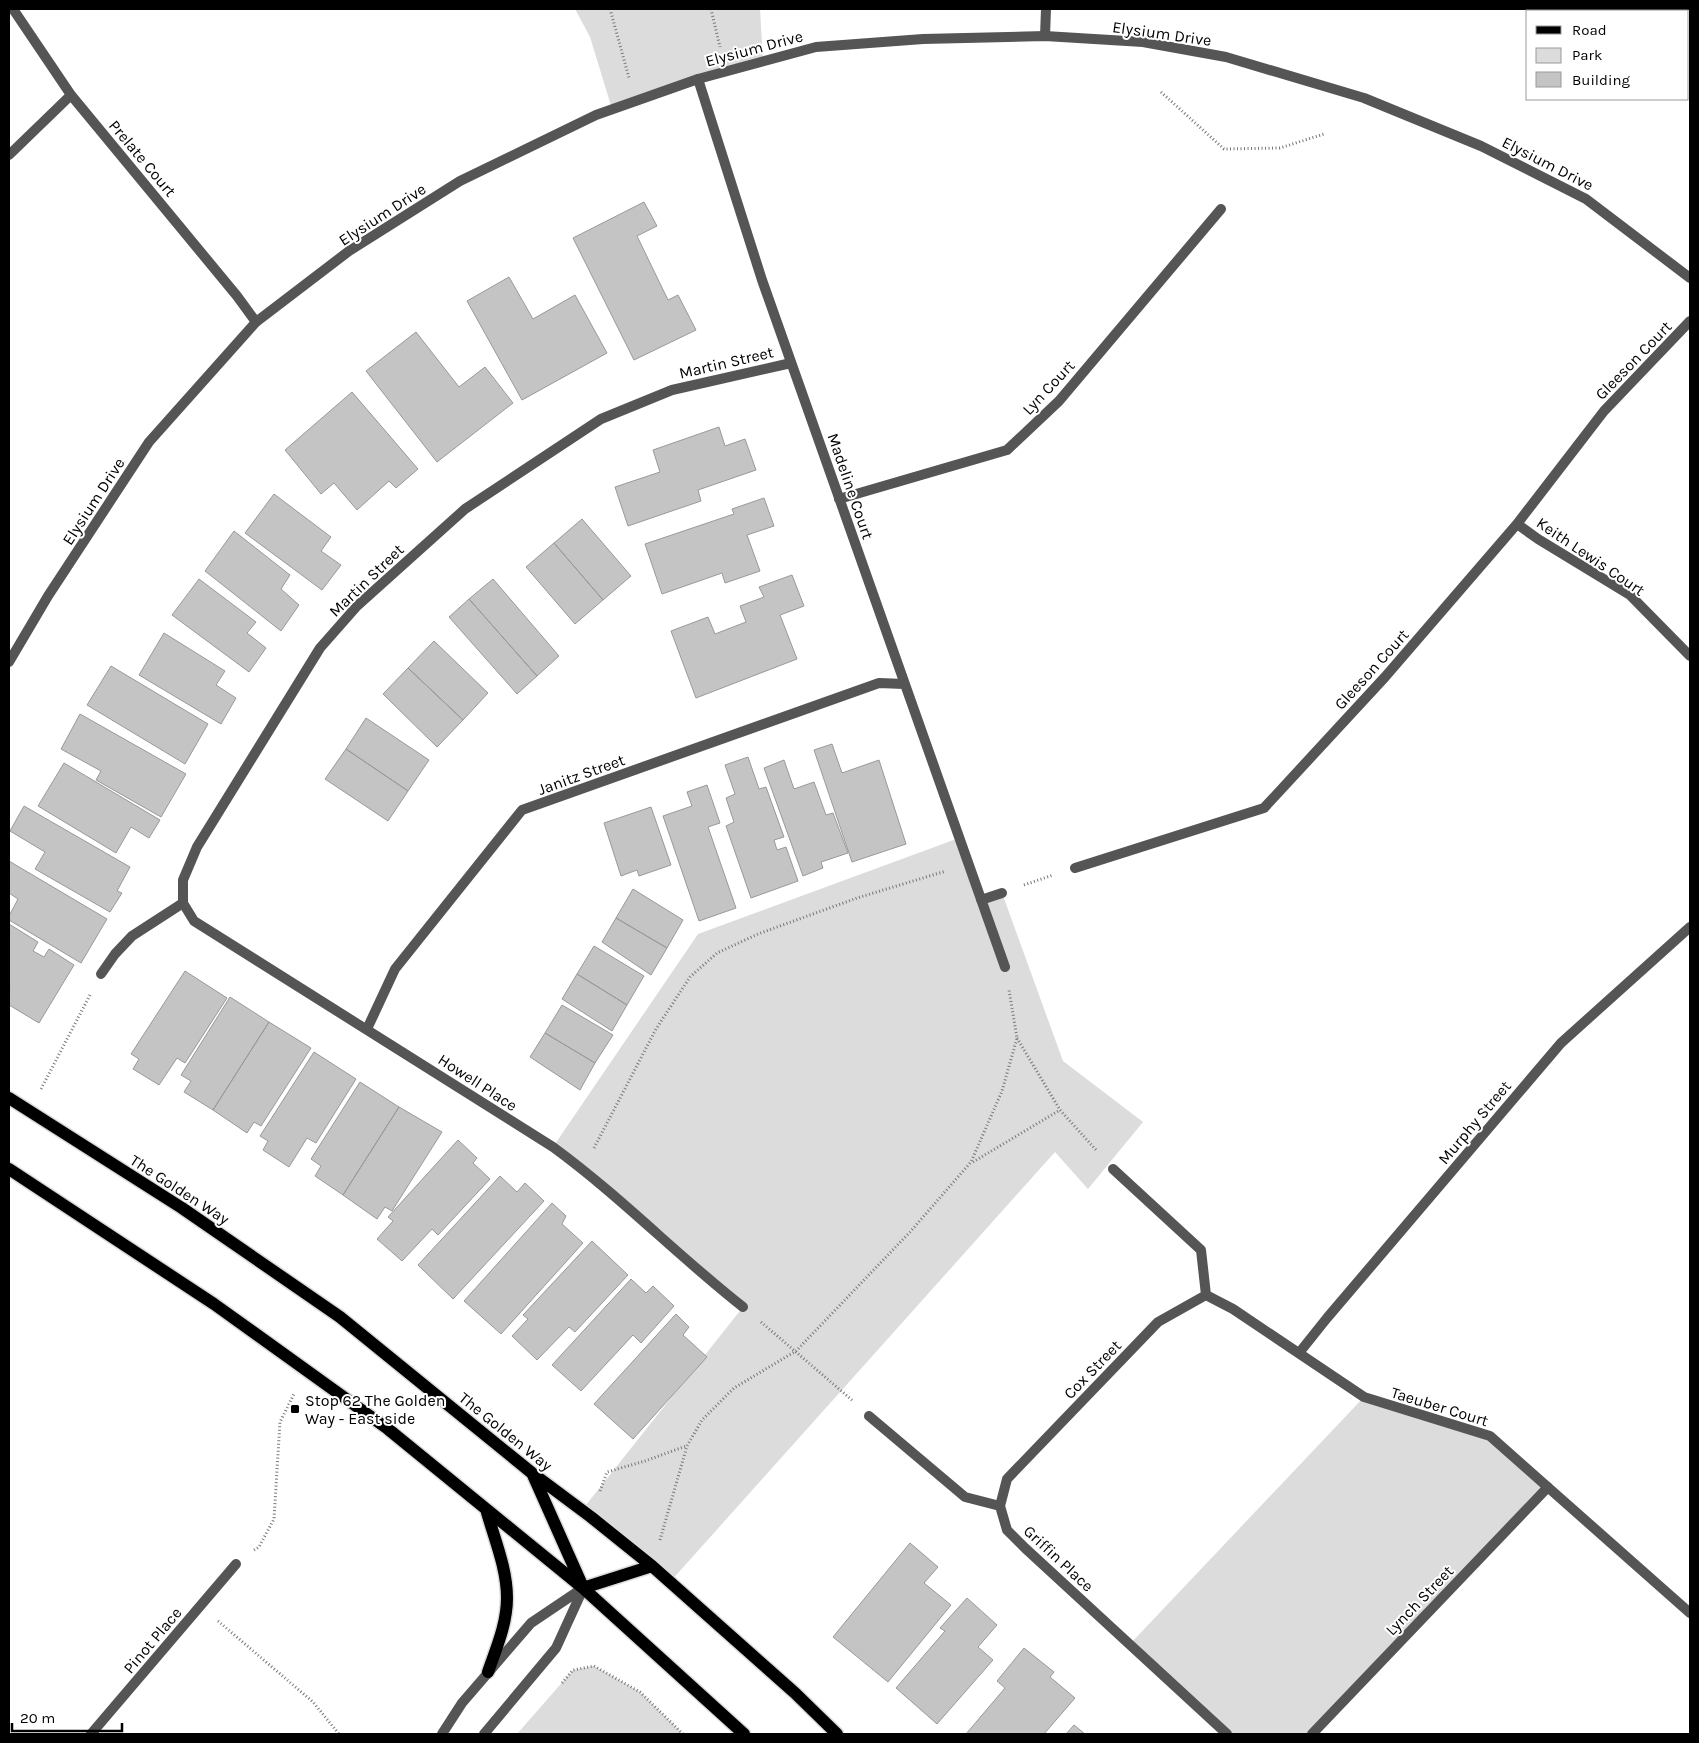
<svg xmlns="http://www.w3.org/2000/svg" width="1699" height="1743" font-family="Karla,sans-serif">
<rect width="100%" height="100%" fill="#fff"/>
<path fill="#dcdcdc" d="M575 9H760L763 61 612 109 590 37Z
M959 838 981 900 1002 893 1063 1061 1143 1122 1088 1189 1055 1152 670 1582 582 1510 743 1307 553 1147 698 934Z
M1364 1397 1490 1436 1548 1487 1312 1734H1227L1130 1644Z
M594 1666 640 1692 683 1734H517L573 1670Z"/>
<path fill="#c4c4c4" stroke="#999" d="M644 202 657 226 637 236 668 300 678 295 696 330 634 360 573 238Z
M509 277 533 319 575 295 607 353 522 400 467 301Z
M416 332 459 387 485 367 513 403 437 462 366 371Z
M352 392 418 469 396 488 389 481 357 510 334 483 321 494 285 450Z
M719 427 725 446 745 439 756 470 698 490 701 501 628 526 615 487 660 472 653 450Z
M274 494 331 537 321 551 341 565 322 590 245 533Z
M764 498 774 526 747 535 760 571 725 583 722 573 662 594 645 544 734 514 732 509Z
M582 519 631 576 603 600 554 543Z
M234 531 290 575 281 589 299 605 281 631 205 571Z
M554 543 603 600 575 624 526 567Z
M792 575 804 606 780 615 797 659 696 698 671 631 708 617 715 634 746 622 740 606 764 597 759 587Z
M199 579 256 622 247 633 266 648 249 672 172 615Z
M493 579 559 656 537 676 469 599Z
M469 599 537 676 517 694 449 617Z
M164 633 225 671 216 685 236 698 221 724 139 675Z
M434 641 488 693 463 720 408 668Z
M111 666 208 724 185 764 87 705Z
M408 668 463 720 437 747 383 694Z
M80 714 186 774 161 817 96 780 101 771 61 749Z
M366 718 429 760 408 791 346 749Z
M832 744 842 773 879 760 906 844 852 862 814 750Z
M346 749 408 791 388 821 325 779Z
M748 757 759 789 766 787 784 837 774 840 777 850 786 847 798 881 751 898 726 826 734 822 726 798 735 794 725 765Z
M784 760 794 789 814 782 826 815 833 813 848 853 821 862 823 868 803 876 764 768Z
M64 763 160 820 149 838 131 827 116 853 38 806Z
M707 785 720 823 708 827 736 908 699 921 663 816 692 806 687 792Z
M24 806 130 867 117 891 122 893 110 912 35 869 45 852 10 831Z
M651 807 671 865 639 876 637 870 621 876 604 823Z
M9 861 107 919 81 963 9 920V916L18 899 9 893Z
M633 889 683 920 667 948 616 918Z
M616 918 667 948 651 975 602 942Z
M9 924 38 942 33 951 44 957 49 949 74 965 39 1023 9 1005V988L10 985 9 984Z
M594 946 644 976 627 1005 577 974Z
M185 971 227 998 185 1063 177 1058 159 1085 133 1069 139 1059 131 1054Z
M577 974 627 1005 612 1031 562 999Z
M230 997 269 1022 213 1110 184 1092 191 1081 181 1075Z
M562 1005 613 1035 595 1063 545 1033Z
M269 1022 311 1048 261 1126 254 1122 247 1133 213 1110Z
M545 1033 595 1063 580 1090 530 1057Z
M314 1052 356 1079 316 1143 307 1138 289 1167 263 1150 268 1141 260 1136Z
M360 1082 399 1107 343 1195 315 1176 321 1166 311 1159Z
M399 1107 442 1132 392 1211 385 1207 377 1219 343 1195Z
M458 1140 477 1158 473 1163 490 1179 438 1235 432 1229 402 1261 377 1239 393 1221 388 1217Z
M500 1176 517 1192 525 1183 544 1201 453 1299 418 1265Z
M552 1203 566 1216 562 1224 583 1243 501 1334 464 1301Z
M592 1241 628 1275 575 1332 569 1327 537 1360 512 1336 528 1319 523 1315Z
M631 1279 646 1293 653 1286 674 1306 641 1343 633 1335 581 1391 552 1365Z
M676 1314 689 1327 683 1335 707 1357 633 1439 594 1404Z
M910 1543 938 1567 924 1583 951 1605 888 1682 833 1637Z
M967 1598 997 1625 978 1647 993 1660 937 1724 896 1688 945 1631 940 1628Z
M1024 1648 1054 1672 1050 1677 1075 1698 1044 1734H966L1005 1688 997 1681Z
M1074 1725 1085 1734H1066Z"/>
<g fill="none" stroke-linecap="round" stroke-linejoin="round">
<g stroke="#dbdbdb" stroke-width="15">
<path id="primary" d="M9 1098 182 1208 340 1317 532 1473 591 1517 652 1566 795 1693 837 1734
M9 1169 214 1304 388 1429 583 1588 744 1734
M533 1475 582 1585
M486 1509C494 1538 507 1568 507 1598 507 1624 496 1649 488 1672
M583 1588 652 1566"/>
</g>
<path stroke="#777" stroke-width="3" stroke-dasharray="1 2.5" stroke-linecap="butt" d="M610 9 629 78
M711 9 720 47
M1161 92 1224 149 1280 148 1324 134
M1024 885 1053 875
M1017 1038 1060 1110 1097 1151
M41 1089 90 995
M594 1148 656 1029 690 977 717 953 758 934 857 898 946 871
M973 1162 1060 1110
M761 1322 853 1401
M600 1491 607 1472 645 1461 686 1446
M660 1540 687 1446 702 1420 734 1388 796 1351 910 1232 971 1162 1002 1091 1017 1038 1009 990
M254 1550 259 1547 274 1519 280 1422 294 1394
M218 1621 313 1702 339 1734
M562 1683 573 1670 594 1666 640 1692 683 1734"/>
<path stroke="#555" stroke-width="10" d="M101 974 115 954 132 936 183 903"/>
<path stroke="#555" stroke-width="10" d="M13 9 71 95 237 296 256 322
M1045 36 1046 9
M698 79 762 280 1005 967
M9 155 71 95
M839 499 1007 450 1059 401 1221 209
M1517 524 1538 539 1630 595 1690 656
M1075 868 1264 808 1385 677 1517 524 1604 411 1690 321
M981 900 1002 893
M367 1029 395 969 522 810 879 683 904 684
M1113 1169 1201 1250 1206 1295
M743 1307C678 1256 620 1196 553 1147L194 921 183 903V880L197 847 320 648 357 606 465 509 601 419 672 390 791 363
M1299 1353 1327 1318 1561 1043 1690 927
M869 1416 965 1497 1000 1506
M1000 1506 1007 1479 1158 1322 1206 1295 1233 1309 1364 1397 1490 1436 1690 1613
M1000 1506 1007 1530 1025 1548 1227 1734
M91 1734 236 1564
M1312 1734 1548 1487"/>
<path stroke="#555" stroke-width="10" d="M9 662 48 596 149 442 256 322 349 251 460 181 596 115 698 79 816 47 923 39 1045 36 1143 42 1226 57 1364 98 1481 146 1586 199 1690 278
M442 1734 462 1703 531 1623 583 1588
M484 1734 556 1648 583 1589"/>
<use href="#primary" stroke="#000" stroke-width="12"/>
</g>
<rect fill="#000" stroke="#fff" stroke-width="2" x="290" y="1404" width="10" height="10" rx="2.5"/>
<g text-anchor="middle" stroke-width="4" stroke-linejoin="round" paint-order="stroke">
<g font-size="16" fill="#000" stroke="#fff">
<text transform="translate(1162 33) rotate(8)" y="6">Elysium Drive</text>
<text transform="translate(754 48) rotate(-15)" y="6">Elysium Drive</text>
<text transform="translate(143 158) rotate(50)" y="6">Prelate Court</text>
<text transform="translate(1548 163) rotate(27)" y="6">Elysium Drive</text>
<text transform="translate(382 214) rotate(-33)" y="6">Elysium Drive</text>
<text transform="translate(1633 360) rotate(-46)" y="6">Gleeson Court</text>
<text transform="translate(726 362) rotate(-13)" y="6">Martin Street</text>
<text transform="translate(1048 387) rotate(-47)" y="6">Lyn Court</text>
<text transform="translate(851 486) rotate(71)" y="6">Madeline Court</text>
<text transform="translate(93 501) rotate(-57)" y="6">Elysium Drive</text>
<text transform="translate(1591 556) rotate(34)" y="6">Keith Lewis Court</text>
<text transform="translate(366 580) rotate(-44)" y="6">Martin Street</text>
<text transform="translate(1371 669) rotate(-48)" y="6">Gleeson Court</text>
<text transform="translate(581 774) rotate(-20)" y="6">Janitz Street</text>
<text transform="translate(478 1082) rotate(33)" y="6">Howell Place</text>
<text transform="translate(1474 1122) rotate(-50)" y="6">Murphy Street</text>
<text transform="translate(180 1189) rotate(33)" y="6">The Golden Way</text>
<text transform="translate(1092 1369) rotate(-46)" y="6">Cox Street</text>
<text transform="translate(1440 1406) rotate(17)" y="6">Taeuber Court</text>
<text transform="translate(506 1431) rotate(39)" y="6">The Golden Way</text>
<text transform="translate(1059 1558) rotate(43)" y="6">Griffin Place</text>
<text transform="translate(1419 1600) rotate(-46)" y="6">Lynch Street</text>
<text transform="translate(152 1640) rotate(-50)" y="6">Pinot Place</text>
</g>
<g font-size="16" fill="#000" stroke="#fff" text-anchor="start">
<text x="305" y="1406">Stop 62 The Golden<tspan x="305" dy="18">Way - East side</tspan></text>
</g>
</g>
<rect width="1699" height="1743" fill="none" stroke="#000000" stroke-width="20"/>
<rect x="1526" y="10" width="162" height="90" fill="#ffffff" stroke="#999999"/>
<rect x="1536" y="26" width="25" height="8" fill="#000000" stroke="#999999"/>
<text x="1572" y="35" font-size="15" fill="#000000">Road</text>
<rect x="1536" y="48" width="25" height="15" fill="#dcdcdc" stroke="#999999"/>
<text x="1572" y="60" font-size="15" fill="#000000">Park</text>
<rect x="1536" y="72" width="25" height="15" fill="#c4c4c4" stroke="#999999"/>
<text x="1572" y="85" font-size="15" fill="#000000">Building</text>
<path d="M12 1723v8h110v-8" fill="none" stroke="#000000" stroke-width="2.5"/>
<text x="20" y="1723" font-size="15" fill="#000000" stroke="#ffffff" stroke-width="4" paint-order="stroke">20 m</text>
</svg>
